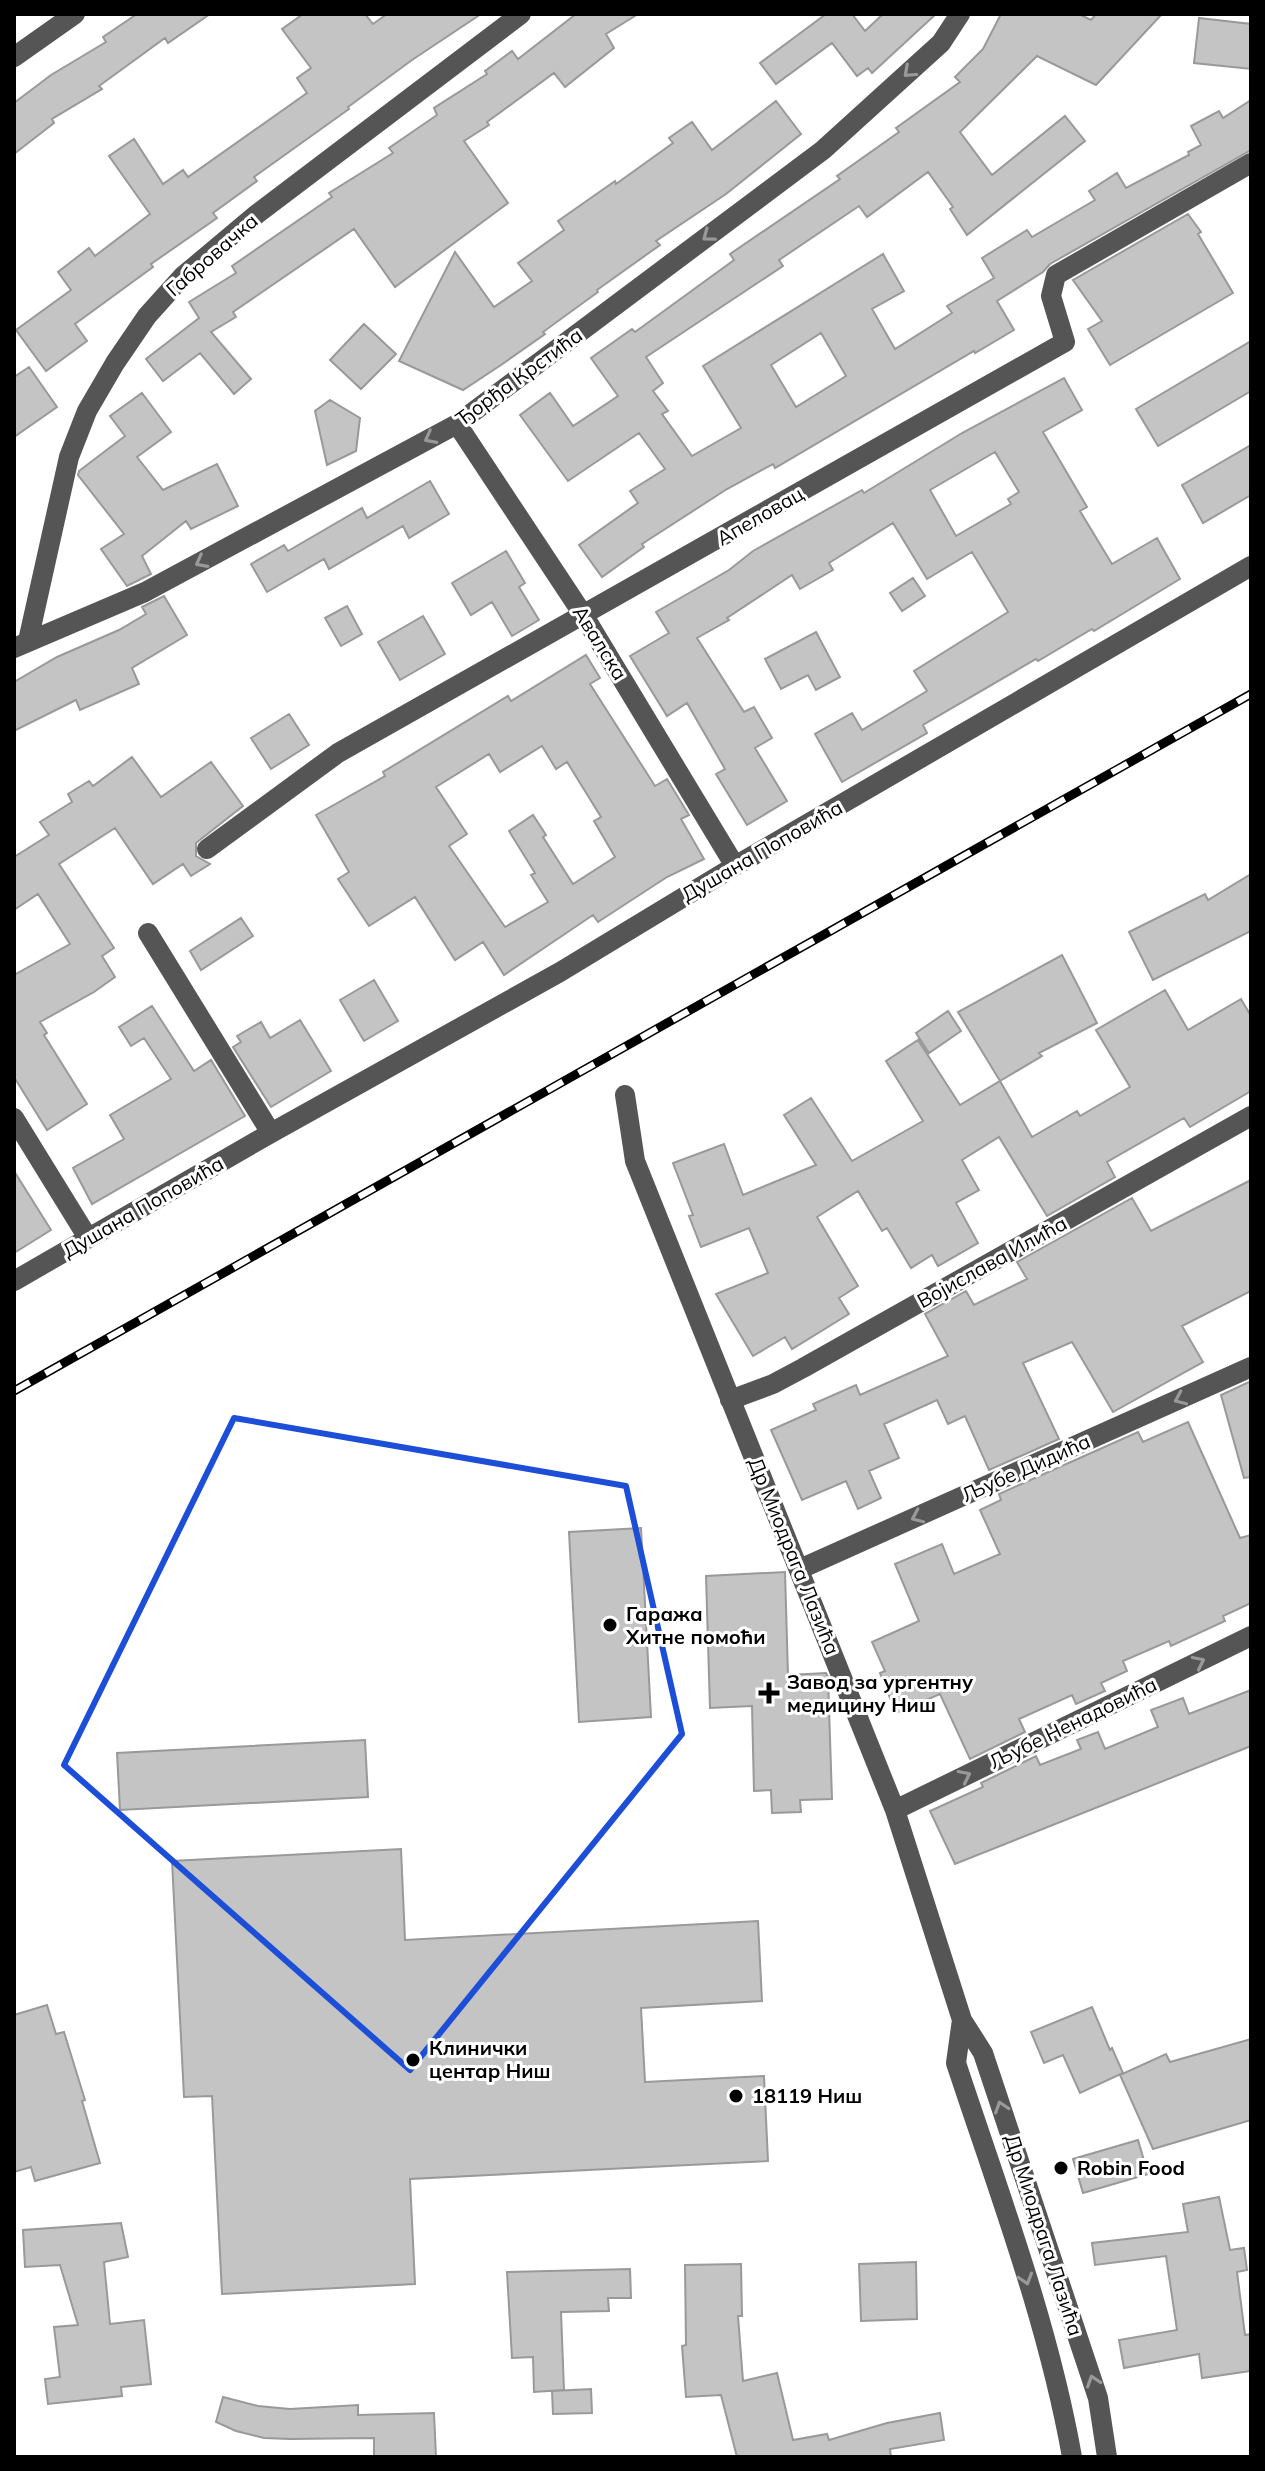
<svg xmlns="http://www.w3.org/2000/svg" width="1265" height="2471" font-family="Mulish,sans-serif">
<rect width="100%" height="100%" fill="#fff"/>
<path fill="#c4c4c4" stroke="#999" stroke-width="2" fill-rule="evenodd" d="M137 14H210L168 43 165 38 99 86 102 89 52 119 54 123 14 154V103L51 75 106 42 103 37Z
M303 14H365L373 24 387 14H481L412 60 348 107 349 109 254 177 257 181 213 213 217 218 151 264 153 267 75 324 87 341 46 371 16 330 71 290 58 272 89 248 95 256 150 214 109 156 134 139 163 184 183 170 188 177 307 93 297 78 311 68 282 29Z
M576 14H638L606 34 614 48 565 87 554 73 487 122 489 125 464 141 508 203 395 287 354 229 233 312 236 317 211 332 251 379 234 394 200 353 163 381 146 359 199 318 189 302 236 273 232 266 332 197 329 193 393 153 389 148 437 115 434 108 487 74 485 71 512 51 518 59Z
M826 14H852L865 31 883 14H936L872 73 868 68 857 76 832 43 776 84 760 63Z
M1001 14H1079L1091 20 1096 14H1162L1096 85 1037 56 960 132 992 175 1065 116 1085 141 967 235 950 209 953 207 928 172 867 217 859 206 779 260 783 266 646 357 663 383 653 391 668 411 662 414 692 456 741 428 703 366 883 254 904 291 872 309 895 349 952 313 947 306 994 278 982 258 1027 230 1032 237 1095 200 1089 191 1117 173 1126 188 1189 155 1188 152 1201 145 1191 126 1219 111 1223 118 1251 100V150L1050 264 1043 272 997 301 1014 330 975 353 974 351 775 468 773 464 727 489 642 544 644 547 602 577 579 545 638 503 630 491 665 469 639 433 568 481 520 415 550 393 573 426 618 396 591 358 632 329 635 332 734 260 730 254 840 179 837 176 899 132 896 128 960 82 955 77 983 49ZM821 333 846 376 796 407 771 365Z
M1199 18 1251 24V69L1194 63Z
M776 101 801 134 726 194 656 241 660 245 597 290 598 292 543 332 545 334 501 365 463 390 399 361 455 252 494 307 532 281 518 263 564 230 558 221 615 181 616 184 673 143 669 138 692 122 712 150Z
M1188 214 1201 232 1198 234 1233 293 1110 365 1088 329 1102 321 1073 280Z
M364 324 396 354 361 389 330 360Z
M1251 341V391L1158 446 1136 409Z
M29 367 57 407 14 437V377Z
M1064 378 1082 410 1043 432 1087 507 1080 511 1112 564 1157 538 1180 579 1094 631 1092 629 1038 661 1036 659 923 725 927 733 842 782 815 734 852 713 862 730 927 691 914 671 1008 612 972 552 927 579 893 523 829 563 833 570 800 589 792 575 727 618 729 620 697 638 744 712 754 707 772 738 755 748 787 801 747 825 716 774 725 769 687 703 667 716 630 656 669 633 656 612 729 570 753 551 862 490 864 493 962 433ZM995 452 1019 492 1008 499 1011 504 956 536 930 490Z
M142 393 171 432 137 457 163 490 217 464 238 506 191 529 186 521 142 556 151 574 127 586 101 549 124 534 78 475 79 471 125 436 110 416Z
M330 400 360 418 356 451 327 465 315 411Z
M1251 445V495L1203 523 1182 485Z
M430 481 449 514 409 538 403 526 329 569 324 559 267 592 251 564 284 545 288 551 362 508 367 518Z
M506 551 525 583 519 587 539 620 512 636 492 602 471 615 452 583Z
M913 578 925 596 902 611 890 593Z
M164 596 187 635 132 668 139 684 80 710 76 700 14 731V682L57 657 119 630 146 614 142 607Z
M347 606 362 634 341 646 325 618Z
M423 616 445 654 400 680 378 642Z
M816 632 840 677 816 690 808 675 781 689 765 659Z
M586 655 600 678 590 684 655 786 667 779 689 815 681 819 704 859 667 877 598 922 593 915 504 975 483 942 455 960 415 897 369 926 338 879 349 872 316 815 385 776 383 772 508 696 511 701ZM542 746 556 769 567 762 601 817 594 821 615 857 573 884 543 837 546 835 533 815 509 831 535 873 531 875 548 902 505 927 449 846 467 834 436 787 489 754 500 772Z
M289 714 309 745 271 769 251 738Z
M132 757 161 797 211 762 243 806 196 843V856L210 864 191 876 183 864 153 884 115 828 59 864 114 948 102 956 115 977 94 992 40 1022 47 1033 44 1035 87 1104 47 1130 14 1077V975L70 944 38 894 14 910V857L49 835 40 822 72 802 68 794 89 781 93 786Z
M1251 874V931L1153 980 1129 932 1205 894 1208 900Z
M241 918 253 936 201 970 190 951Z
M1062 955 1097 1023 1039 1053 1042 1056 1000 1081 958 1012Z
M374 980 398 1021 364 1041 340 1000Z
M1165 990 1188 1030 1241 999 1251 1016V1091L1190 1127 1184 1118 1107 1162 1115 1177 1047 1216 999 1137 962 1160 979 1190 956 1203 978 1243 938 1266 932 1255 911 1268 887 1228 882 1231 858 1191 817 1217 858 1286 839 1298 849 1314 792 1349 785 1337 753 1356 716 1294 768 1273 749 1228 701 1247 689 1216 693 1215 673 1163 724 1144 743 1195 816 1165 784 1115 811 1098 852 1161 923 1121 886 1061 918 1040 960 1105 1000 1081 1032 1137 1077 1111 1080 1116 1130 1087 1096 1030Z
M152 1006 194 1071 211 1060 245 1116 92 1204 73 1168 124 1139 110 1115 171 1079 144 1038 131 1046 119 1027Z
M948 1011 961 1031 929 1053 916 1033Z
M300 1020 331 1071 271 1107 233 1047 241 1042 237 1036 261 1022 270 1038Z
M14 1171 51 1230 14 1253Z
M1251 1180V1291L1182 1326 1203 1362 1113 1412 1072 1342 1023 1363 1059 1439 989 1470 965 1416 948 1424 937 1400 884 1424 899 1458 869 1471 881 1498 858 1509 846 1481 802 1500 771 1430 816 1410 813 1404 856 1385 860 1395 948 1356 925 1314 966 1291 974 1305 1027 1279 1017 1262 1132 1198 1151 1231Z
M1251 1381V1477L1244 1478 1221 1395Z
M1188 1422 1240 1538 1251 1535V1603L1223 1616 1225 1621 1171 1646 1169 1641 1123 1661 1127 1671 1101 1683 1105 1691 1076 1704 1072 1695 1019 1719 1025 1732 970 1759 940 1694 896 1713 880 1673 885 1671 872 1642 919 1621 895 1564 942 1544 954 1574 1000 1554 980 1510 1001 1500 999 1494 1138 1432 1143 1442Z
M641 1528 651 1717 579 1722 569 1532Z
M785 1572 788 1675 826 1673 828 1677 832 1799 800 1800 801 1812 772 1813 771 1790 754 1791 752 1706 710 1708 706 1576Z
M1251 1690V1746L955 1864 930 1811 983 1787 981 1783 1036 1756 1040 1765 1081 1749 1077 1740 1098 1732 1105 1749 1158 1727 1151 1710 1183 1698 1189 1714Z
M365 1740 368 1797 120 1810 117 1753Z
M401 1849 405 1940 758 1921 762 2001 641 2008 645 2082 764 2076 768 2161 410 2179 415 2284 222 2294 212 2096 184 2097 172 1861Z
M47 2005 56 2034 64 2032 85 2100 82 2101 100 2163 35 2181 31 2167 14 2172V2015Z
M1092 2007 1110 2050 1112 2048 1123 2073 1080 2093 1063 2055 1044 2063 1031 2032Z
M1251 2039V2120L1153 2149 1120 2075 1166 2054 1170 2062Z
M1138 2140 1148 2174 1083 2193 1073 2159Z
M1219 2197 1230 2250 1244 2248 1247 2270 1237 2272 1245 2335 1251 2334V2371L1202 2378 1199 2354 1124 2368 1119 2340 1177 2330 1166 2256 1095 2265 1092 2243 1188 2232 1183 2204Z
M121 2223 128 2257 104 2262 110 2324 144 2320 151 2384 121 2387 122 2396 48 2404 45 2379 60 2377 54 2327 78 2325 60 2265 25 2267 23 2230Z
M916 2262 917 2319 861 2321 859 2264Z
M741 2264 742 2316H738L743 2381 777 2373 793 2440 827 2434 829 2440 887 2423 940 2413 944 2440 890 2449 891 2457H737L721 2395 686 2397 682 2346 686 2345 685 2265Z
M630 2269 631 2298H608L609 2311 561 2312 564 2390 534 2392 533 2357 512 2358 507 2272Z
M591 2389 592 2413 553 2414 552 2391Z
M223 2397 258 2406 290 2409 358 2405V2415L434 2413 436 2457H374V2438L290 2439 264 2438 236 2431 216 2422Z"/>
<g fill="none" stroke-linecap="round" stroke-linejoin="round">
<path stroke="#555" stroke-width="20" d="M14 57 75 14
M457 424 584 616 735 866
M28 641 69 457 87 411 115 363 147 316 183 276 257 214 521 14
M14 648 145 592 457 424 823 150 941 43 960 14
M207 849 338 753 1065 342 1051 296 1056 275 1251 163
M148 933 271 1133
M625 1095 635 1161 895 1810 962 2020 983 2053 1098 2398 1107 2457
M14 1118 88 1238
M14 1281 271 1133 560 972 735 866 1251 566
M730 1400 773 1384 803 1368 1251 1116
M800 1569 1251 1367
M895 1810 1251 1636
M962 2020 956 2063C999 2193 1048 2322 1072 2457"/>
<g stroke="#000" stroke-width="9">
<path id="rail" d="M14 1391 1251 694"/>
</g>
<use href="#rail" stroke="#fff" stroke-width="6" stroke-dasharray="18" stroke-linecap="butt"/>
</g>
<defs><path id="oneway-chevron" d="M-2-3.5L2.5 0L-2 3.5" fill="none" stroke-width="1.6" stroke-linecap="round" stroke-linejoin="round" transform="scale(2)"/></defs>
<g stroke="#999">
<use href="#oneway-chevron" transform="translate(909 72) rotate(138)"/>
<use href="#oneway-chevron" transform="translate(708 236) rotate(143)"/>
<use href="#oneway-chevron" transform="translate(430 438) rotate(152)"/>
<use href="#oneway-chevron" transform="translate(201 562) rotate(152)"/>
<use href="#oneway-chevron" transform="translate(1180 1399) rotate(156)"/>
<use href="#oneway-chevron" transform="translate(917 1517) rotate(156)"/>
<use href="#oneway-chevron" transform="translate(1199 1662) rotate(-26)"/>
<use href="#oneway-chevron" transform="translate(965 1776) rotate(-26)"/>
<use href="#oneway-chevron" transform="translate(1001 2107) rotate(-108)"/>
<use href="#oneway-chevron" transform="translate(1026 2279) rotate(73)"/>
<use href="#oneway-chevron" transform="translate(1093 2381) rotate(-108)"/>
</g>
<path fill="none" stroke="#1d4ed8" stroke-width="6" stroke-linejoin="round" d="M234 1418 626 1486 682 1734 410 2070 64 1765Z"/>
<g fill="#000" stroke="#fff" stroke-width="3">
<circle cx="610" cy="1625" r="8"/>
<path d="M765 1681h8v8h8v8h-8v8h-8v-8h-8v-8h8z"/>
<circle cx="413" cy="2060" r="8"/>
<circle cx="736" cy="2096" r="8"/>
<circle cx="1061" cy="2168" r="8"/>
</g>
<g text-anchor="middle" stroke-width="6" stroke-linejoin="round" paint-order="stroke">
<g font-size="20" fill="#000" stroke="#fff">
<text transform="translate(212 255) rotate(-41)" y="7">Габровачка</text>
<text transform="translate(519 377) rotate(-36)" y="7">Ђорђа Крстића</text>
<text transform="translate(760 516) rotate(-30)" y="7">Апеловац</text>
<text transform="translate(600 643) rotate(58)" y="7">Авалска</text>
<text transform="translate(762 851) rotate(-30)" y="7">Душана Поповића</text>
<text transform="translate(143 1207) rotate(-30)" y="7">Душана Поповића</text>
<text transform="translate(992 1262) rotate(-29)" y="7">Војислава Илића</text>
<text transform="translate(1026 1468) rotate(-24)" y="7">Љубе Дидића</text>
<text transform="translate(794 1556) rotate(68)" y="7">Др Миодрага Лазића</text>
<text transform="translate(1073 1723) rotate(-26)" y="7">Љубе Ненадовића</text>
<text transform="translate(1044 2235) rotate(72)" y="7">Др Миодрага Лазића</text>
</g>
<g font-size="20" font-weight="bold" fill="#000" stroke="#fff" text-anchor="start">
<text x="626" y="1621">Гаража<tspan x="626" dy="23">Хитне помоћи</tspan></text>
<text x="787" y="1689">Завод за ургентну<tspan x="787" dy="23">медицину Ниш</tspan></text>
<text x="429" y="2055">Клинички<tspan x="429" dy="23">центар Ниш</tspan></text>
<text x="752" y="2103">18119 Ниш</text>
<text x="1077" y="2175">Robin Food</text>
</g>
</g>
<rect width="1265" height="2471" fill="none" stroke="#000000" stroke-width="32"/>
</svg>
